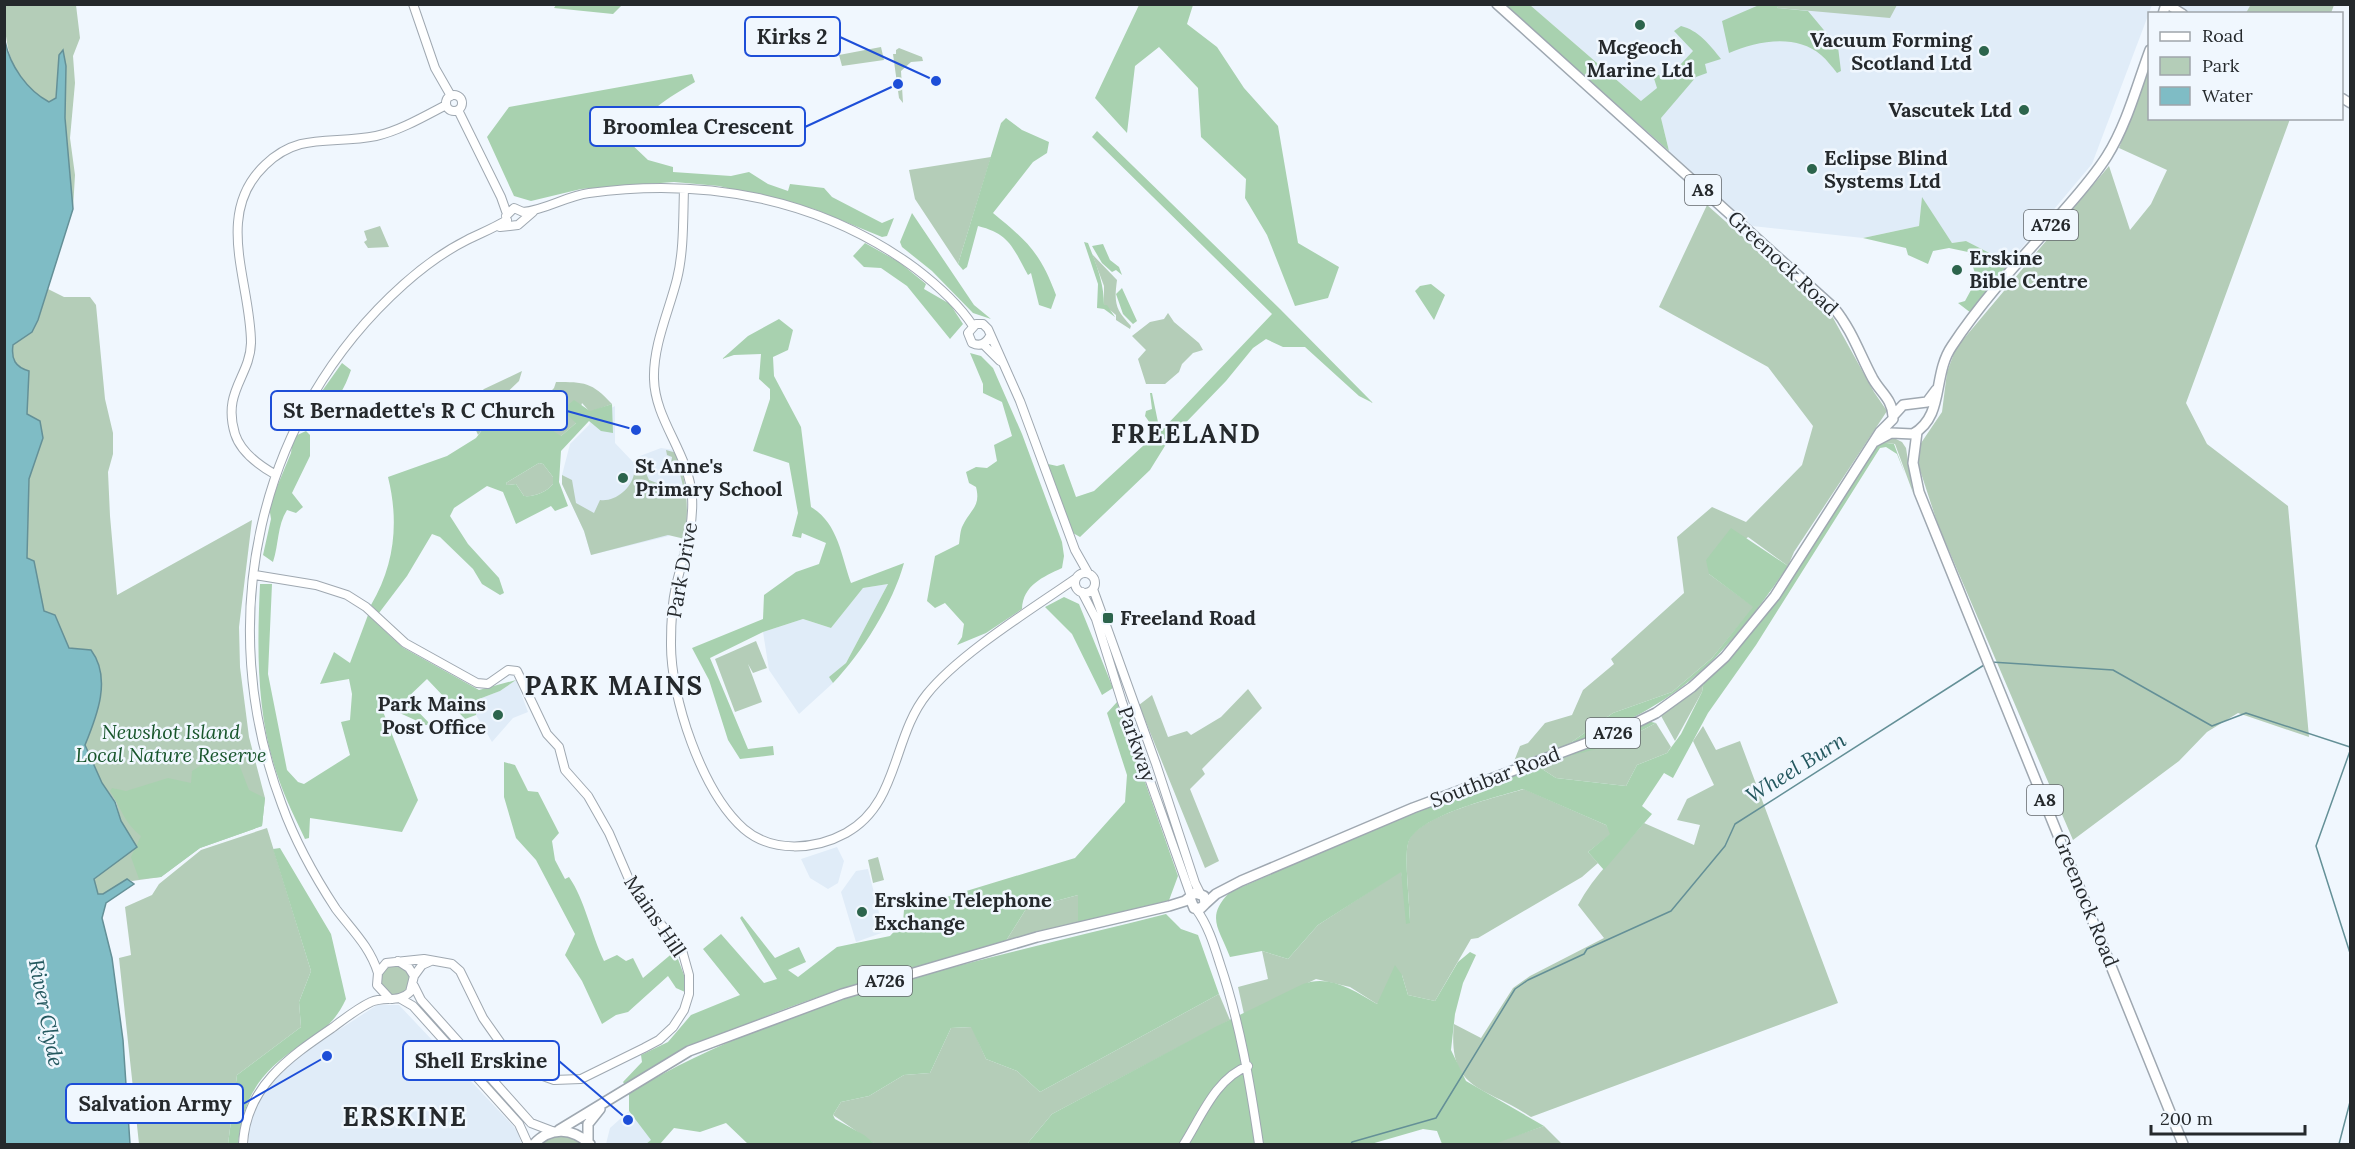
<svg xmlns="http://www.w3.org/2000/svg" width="2355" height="1149" font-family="Lora,serif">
<rect width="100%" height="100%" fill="#f0f7fe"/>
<path fill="#e0ecf8" d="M1530 5H2152L2092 164 2009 263 1966 241 1952 243 1922 198 1919 226 1863 238 1752 226 1669 151 1661 118Z
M2175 5H2251L2246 14 2236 11 2235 13H2191Z
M615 406V443L633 462 640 456 661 448 674 450 687 493 669 536 591 555 584 531 562 484V475L570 444 589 425 592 418Z
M888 584 846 663 830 677 833 683 799 714 769 670 763 632 803 619 831 628 863 588Z
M516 680 528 712 513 718 492 742 476 715 479 699 500 691Z
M837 847 844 861 838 883 828 889 810 878 801 859Z
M868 869 884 932 856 942 841 892 856 871Z
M377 1005H399L518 1131 521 1144H249V1121L262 1093 275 1076 297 1057Z
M629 1111 652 1140 646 1144H606L610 1128Z"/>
<path fill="#b4cdb8" d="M1779 4 1897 5 1890 18 1777 8Z
M2251 4H2334V5L2331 13H2246Z
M4 5H76L80 38 73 56 75 83 70 138 75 175 73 209 65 118 66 66 63 51 59 55 56 98 49 103C9 79 5 47 4 5Z
M881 47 884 60 842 66 839 55Z
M899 48 922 57 923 61 911 62 901 71 903 103 899 98 893 54H896V50Z
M2149 69 2150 118 2290 119 2186 403 2207 444 2288 506 2309 737 2238 713 2207 732 2179 761 2073 840 1938 525 1919 467V446L1942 412 1947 372 1956 348 2109 166 2130 230 2151 204 2167 170 2119 148Z
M991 157 958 264 915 199 909 170Z
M1707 205 1832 316 1874 392 1887 411 1794 552 1788 566 1748 537 1709 574 1754 607 1712 658 1672 692 1613 713 1566 746 1513 764 1520 746 1528 743 1545 723 1572 715 1583 690 1614 664 1611 659 1684 593 1677 537 1712 507 1746 522 1802 465 1813 426 1768 367 1659 307Z
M380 226 389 247 368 248 364 242 367 240 364 231Z
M1092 254 1117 280C1114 303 1115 309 1131 326L1130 329 1116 320V315L1104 305V286Z
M48 289 64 297H90L96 305 105 399 113 433V454L108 472 110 516 117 595 252 520 239 627 240 667 249 737 265 798 262 826 200 848 161 877 132 881 127 879 103 894H98L94 879 136 847 121 821 116 802 102 783 85 745C97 716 112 678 91 650L69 648 55 615 44 612 34 561 27 559 29 479 43 438 27 414 29 371C15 367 11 359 13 345L32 332 38 320Z
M1168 313 1174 322 1199 343 1203 350 1193 353 1182 364 1179 372 1165 384H1146L1138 359 1146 350 1132 336 1150 322 1164 319Z
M522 371 519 381 501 398 504 401 478 435 469 414 477 404 475 397 484 389Z
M556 382C584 382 592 382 612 404L590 412 582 403 576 423 560 437 541 423 529 427 523 421 554 388Z
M1892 437 1902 442 1906 448 1913 493 1895 444 1879 442Z
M666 450 677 453C687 482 689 509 685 539L668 535 591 555 584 531 562 484V475L572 480 576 503 594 513 600 500C615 502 631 489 634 474H640L646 466 652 463 654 466 645 471 649 480 657 483 666 494 683 486 678 466 671 464 672 457 667 455Z
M539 463 543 464 553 477V484C547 492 534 497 524 496L516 484 507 485 506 483Z
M756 641 767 668 753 673 748 664 762 702 735 712 715 659Z
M1704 680 1702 692 1675 741 1660 714Z
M1248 689 1262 708 1202 769 1205 774 1190 789 1219 861 1205 868 1139 705 1152 695 1168 737 1187 731 1191 735 1221 717Z
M1656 723 1671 747 1667 753 1637 765 1626 786 1556 778 1536 765 1568 753 1618 743Z
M1703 726 1716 750 1740 741 1838 1003 1531 1117C1486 1086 1447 1092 1454 1024L1481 1038 1513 988 1530 976 1604 938 1578 905C1594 875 1621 850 1644 823L1694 845 1700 825 1677 820 1687 799 1714 785 1693 741Z
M1524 789 1606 825 1611 834 1588 852 1598 863 1582 877 1478 938 1471 939 1435 1001 1408 995 1402 975 1377 1004 1350 987 1316 979 1244 1014 1238 987 1268 979 1262 951 1288 959 1318 925 1401 871 1410 923C1410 906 1404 857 1408 843 1415 816 1498 797 1524 789Z
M267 828 311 971 299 1002 301 1027 237 1075 228 1144H139L119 958 131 955 125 907 152 895 159 884 201 850Z
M878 857 884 880 873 883 868 860Z
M1078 895V923L1004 944 1026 909Z
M380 980a15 15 0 1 1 30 0a15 15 0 1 1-30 0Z
M1219 994 1230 1020 1052 1114 1027 1144H875L833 1115 841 1102 869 1096 904 1075 930 1073 951 1028 972 1027 986 1059 1017 1071 1040 1092Z
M1544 1126 1562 1144 1494 1143Z
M559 1134 571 1136 585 1144H539L547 1137Z"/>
<path fill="#a8d1af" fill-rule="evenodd" d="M556 5V4L622 5 613 14 554 8Z
M1139 5H1193L1187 24 1217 47 1244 88 1278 126 1298 243 1339 267 1328 298 1295 306 1267 235 1245 198 1246 179 1201 137 1198 88 1159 47 1135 66 1127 133 1095 98Z
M1505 5H1530L1641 101 1657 88 1652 72 1667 79 1693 51 1674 31 1681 26C1698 30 1710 45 1721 59L1705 64 1707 73 1696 77 1661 118 1669 151Z
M1759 5H1779L1777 8 1808 11 1838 47 1841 71 1837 73C1832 67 1827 60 1821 55 1796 33 1756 41 1729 53L1722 21Z
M692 74 695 82C668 98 643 113 627 140L648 160 673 167V172L731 176 749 172 768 184 788 191 790 184 824 188 832 197 882 223 894 218 887 236 882 237 814 209 719 186 674 182 581 189 531 201 514 196 487 137 509 107Z
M1006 118 1022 130 1049 142 1047 153 1033 162 993 213C1027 241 1040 252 1056 295L1051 309 1039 305 1031 273 1028 275C1013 248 1010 234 978 226L967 267 963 270 958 264 1001 123Z
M1097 131 1280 309 1373 403 1359 396 1305 347H1283L1266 339 1253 348 1226 381 1168 441 1150 470 1080 537 1073 533 1048 464 1057 466 1064 464 1076 497 1094 491 1157 433 1145 416 1146 411 1152 409 1150 393H1152L1160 432 1272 314 1092 137Z
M1922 197 1952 243 1966 241 2009 263 1971 313 1958 303 1965 301 1977 279 1968 252 1949 248 1933 251 1928 264 1908 255 1906 248 1863 238 1919 226Z
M912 213 974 305 991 319 973 313 932 271 902 247 900 242Z
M1084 242 1088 243C1096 264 1104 282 1104 305H1107L1115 317 1104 309 1097 308 1098 284Z
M865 243 899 262 926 284 924 289 950 304 963 324 950 339 907 286 881 268 864 267 853 256Z
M1103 244 1110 260 1119 267 1122 275 1116 270 1112 272 1102 263 1092 246Z
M1431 284 1445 295 1434 320 1415 291 1420 286Z
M1122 288 1137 321 1133 324 1123 314 1116 294Z
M779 319 793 330 788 350 773 357 774 376 801 427 811 507C838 523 841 555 851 583L904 563C893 603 862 653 833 683L829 677 846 663 888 584 863 588 831 628 803 619 763 632 710 658 748 749 773 746 774 755 740 759 728 740 709 680 692 648 763 619 764 595 796 572 819 564 826 543 802 533 801 538 792 536 798 513 789 463 753 451 770 399V389L759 379 761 354 734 355 722 359 748 336Z
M970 353 981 356 993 368 1022 434 1062 542 1064 556 1062 568C1043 577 1023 585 1022 609L986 633 957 645 962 637 964 624 945 603 935 608 927 601 935 556 959 544C960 538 960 530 963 525 971 509 981 506 976 487L969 483 966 472 976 467 987 468 997 461 994 445 1012 436 1002 402 983 393V384Z
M342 363 351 370C345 388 336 403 322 414L323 419 319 423 312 420 308 414 310 408Z
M574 400 590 411 612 404 613 433 601 431 589 421 561 451 559 482 568 506 555 511 551 506 516 524 503 492 487 486 454 508 450 516 468 544 499 578 504 593 500 595 482 584 473 569 440 537 432 534 407 576 379 613 371 605C395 565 399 521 388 477L447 456 476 438 504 401 529 427 541 423 561 436 576 423 562 410ZM539 463 543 464 553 477V484C547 492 534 497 524 496L516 484 507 485 506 483Z
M306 431 310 435V456L292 493 303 507 296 513 287 510C277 526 279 544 273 562L263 555 271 519 269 506 291 453 293 437Z
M1879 442 1894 444 1905 474 1897 454 1886 447 1880 448 1756 645 1708 713 1673 778 1664 773 1642 806 1652 814 1604 870 1588 852 1610 834 1606 825 1523 789C1498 797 1415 816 1408 844 1404 857 1410 906 1410 923L1406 924 1401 872 1318 925 1288 959 1262 951 1230 957C1219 928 1205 917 1230 892L1400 818 1536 765 1556 778 1626 786 1637 765 1667 753 1681 734 1702 692 1704 680 1742 642 1788 584Z
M1731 528 1788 566C1722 662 1677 707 1566 746L1613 713 1672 692 1712 658 1753 607 1709 574 1706 560Z
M260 584H272L268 674 287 770 298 782 304 784 350 755 341 722 350 720 352 694 349 679 320 684 334 652 350 663 368 615 402 647 479 690 516 680 500 691 479 699 476 715 465 719 427 679 406 699 431 725H426L380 704 418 800 402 832 310 818 309 838 305 839C296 820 286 800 279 780 256 717 257 650 260 584Z
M1064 597 1079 604 1113 688 1102 695 1072 634 1045 607Z
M1117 702 1178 876 1168 903 1078 923V895L1026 909 1004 944C866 979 749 1012 625 1085L623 1082 642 1062 641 1055 668 1042 691 1015 740 995 703 949 721 934 764 983 777 979 740 918 742 916 775 958 799 947 806 962 788 970 798 977 837 947 890 936 903 922 904 910 1075 858 1125 802 1127 775 1107 713Z
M1647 721 1656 723 1618 743 1574 755 1568 753Z
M215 757 223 761 237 759 249 790 265 798 262 826 200 848 161 877 139 879 131 857 141 836C125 824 121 808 110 791L112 788 126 791 168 778 191 783 192 771Z
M504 762 515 765 528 791 538 792 559 833 552 841 555 860 565 879 569 877C585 900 591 934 604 961L617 955 626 961 633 958 643 978 675 951 684 975 685 992 676 988 668 976 628 1012 616 1015 602 1024 582 981 565 955 575 934 536 860 516 838 504 797Z
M280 848 331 934 346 999C334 1024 324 1029 302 1044 260 1072 244 1095 238 1144H228L237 1075 301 1027 299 1002 311 971 273 849Z
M1166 914 1181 929 1198 935 1219 994 1040 1092 1017 1071 986 1059 971 1027 951 1028 930 1073 904 1075 869 1096 841 1102 833 1115 835 1119 864 1135 875 1144H748L726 1123 700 1132 674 1128 660 1144H646L651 1140 629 1111V1093C786 998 989 959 1166 914Z
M1470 952 1476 955 1463 983 1455 1014 1451 1050 1466 1081 1544 1126 1494 1144H1442L1437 1131 1423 1129 1371 1144H1027L1052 1114 1217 1026 1303 984C1329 974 1354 990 1377 1004L1395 965 1402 975 1408 995 1435 1001 1458 962Z"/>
<path fill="#7fbcc5" stroke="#649097" stroke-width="1.5" d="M5 41C10 66 27 90 49 102L56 98 59 55 63 50 66 66 65 118 73 209 38 320 32 332 13 345C11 359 15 367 29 371L27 414 40 421 43 438 29 479 27 558 34 561 44 611 55 615 69 648 91 650C112 678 97 716 85 745L102 783 115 802 121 821 137 847 94 879 98 894H103L127 879 134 884 106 903 102 918 112 958 123 1040 130 1144H5Z"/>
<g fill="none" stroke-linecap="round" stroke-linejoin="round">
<path stroke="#649097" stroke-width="1.5" d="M1991 662 2113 670 2212 726 2246 713 2350 747
M2350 751 2316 846 2350 953
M1351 1144 1352 1142 1436 1118 1515 989 1528 980 1584 954 1587 949 1671 911 1725 846 1735 824 1984 665
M2339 1144 2350 1102"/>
<g stroke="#9fa8b1" stroke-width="10">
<path id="tertiary" d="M413 4 435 68 451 96
M446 103a8 8 0 1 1 16 0a8 8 0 1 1-16 0Z
M458 110 501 197 507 214
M684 189C683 218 684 251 677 279 669 311 653 345 654 379 655 421 689 453 692 497 694 528 683 556 676 586 672 604 671 624 671 642 670 697 702 792 744 829 772 853 815 850 846 833 899 804 892 737 927 694 959 654 1032 609 1075 579
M523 212C546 210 566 196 589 193 704 177 820 198 915 268 936 284 958 303 973 326
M506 216 514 208 523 212
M500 227 518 225 533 212
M990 336C986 344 980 347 972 343L968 333 976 324H983L988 329 1020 401 1075 550 1088 573
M983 344 1000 361
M276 475C260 466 241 453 235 434 222 391 250 377 251 343 251 283 213 214 265 165 300 131 333 145 376 136 399 131 425 116 446 105
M1075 583a10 10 0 1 1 20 0a10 10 0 1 1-20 0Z
M255 575 316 585 347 595 366 607 405 643 477 683 488 684 508 670 517 671 547 734 559 747 565 770 588 796 609 833 634 891 682 950 689 975V994L684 1010 673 1027 659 1040 644 1048 581 1079 554 1080 532 1072 502 1045 483 1018 460 971 452 964 424 959 386 963 378 973 377 985 390 999
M1093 589 1156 764 1195 883 1200 893
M1082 592 1096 619 1122 702 1191 896
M1196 909C1208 925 1214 945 1220 964 1240 1023 1250 1083 1259 1144
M378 973C370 947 352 930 336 909 315 877 295 841 282 805 213 622 256 416 404 284 422 268 445 251 467 240 481 233 494 228 507 220
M414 976 422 965 431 961
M414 986 421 1000 531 1123 552 1131
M401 999 413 1006 519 1124 528 1144
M243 1144C246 1087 288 1058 332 1028 344 1019 358 1008 371 1002 385 996 399 1003 410 992L414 976 409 968 398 961
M1184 1144C1201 1117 1216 1078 1248 1066"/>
</g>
<g stroke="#9fa8b1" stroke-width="11">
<path id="secondary" d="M2167 4 2183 14
M2342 98 2350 103"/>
</g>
<g stroke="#9fa8b1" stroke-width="12">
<path id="primary" d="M1497 4 1834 308C1852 330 1860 355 1873 379 1881 393 1892 399 1893 416
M2163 14 2166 4
M1893 416 1903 405 1927 402 1936 390
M1917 432 1913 463 1919 492 2183 1144
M1876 441 1891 433 1913 434C1945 416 1932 375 1952 346 1981 302 2018 262 2053 223 2072 201 2092 180 2107 156 2127 124 2137 85 2150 50
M1205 904 1216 894 1241 881 1413 808 1619 731 1656 713 1692 687 1725 657 1775 596 1880 432 1893 419
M559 1130 689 1051 842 994 1037 937 1169 906 1185 901 1195 893 1204 896 1205 904 1201 908H1194L1190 898
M588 1142V1124L600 1109
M534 1144C551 1126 572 1128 590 1144"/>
</g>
<use href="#tertiary" stroke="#fff" stroke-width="8"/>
<use href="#secondary" stroke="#fff" stroke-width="8"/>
<use href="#primary" stroke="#fff" stroke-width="9"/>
</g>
<g fill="#2c644c" stroke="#f0f7fe" stroke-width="2">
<circle cx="1640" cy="25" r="6"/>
<circle cx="1984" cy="51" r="6"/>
<circle cx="2024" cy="110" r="6"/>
<circle cx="1812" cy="169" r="6"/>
<circle cx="1957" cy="270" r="6"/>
<circle cx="623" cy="478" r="6"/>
<rect x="1102" y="612" width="12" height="12" rx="3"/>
<circle cx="498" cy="715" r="6"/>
<circle cx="862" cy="912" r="6"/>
</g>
<g text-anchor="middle" stroke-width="5" stroke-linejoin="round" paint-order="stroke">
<g fill="#f0f7fe" stroke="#62676b" stroke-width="1.5">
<rect x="1685" y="175" width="36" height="30" rx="4.5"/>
<rect x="2024" y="210" width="54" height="30" rx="4.5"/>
<rect x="1586" y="718" width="54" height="30" rx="4.5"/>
<rect x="2027" y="785" width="36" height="30" rx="4.5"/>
<rect x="858" y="966" width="54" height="30" rx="4.5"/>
</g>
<g font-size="18" font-weight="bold" fill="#25292c">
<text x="1703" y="196">A8</text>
<text x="2051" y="231">A726</text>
<text x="1613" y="739">A726</text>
<text x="2045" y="806">A8</text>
<text x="885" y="987">A726</text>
</g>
<g font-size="20" font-weight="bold" fill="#25292c" stroke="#f0f7fe" text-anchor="start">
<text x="1972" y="47" text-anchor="end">Vacuum Forming<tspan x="1972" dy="23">Scotland Ltd</tspan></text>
<text x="1640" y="54" text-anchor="middle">Mcgeoch<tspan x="1640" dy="23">Marine Ltd</tspan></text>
<text x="2012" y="117" text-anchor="end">Vascutek Ltd</text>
<text x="1824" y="165">Eclipse Blind<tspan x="1824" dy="23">Systems Ltd</tspan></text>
<text x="1969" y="265">Erskine<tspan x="1969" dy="23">Bible Centre</tspan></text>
<text x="635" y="473">St Anne's<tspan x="635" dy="23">Primary School</tspan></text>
<text x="1120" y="625">Freeland Road</text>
<text x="486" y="711" text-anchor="end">Park Mains<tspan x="486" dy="23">Post Office</tspan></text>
<text x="874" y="907">Erskine Telephone<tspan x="874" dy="23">Exchange</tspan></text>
</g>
<g font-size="20" fill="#25292c" stroke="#f0f7fe">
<text transform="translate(1783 263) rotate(43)" y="7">Greenock Road</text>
<text transform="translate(682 570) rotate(-80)" y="7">Park Drive</text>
<text transform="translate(1137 744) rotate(71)" y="7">Parkway</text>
<text transform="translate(1495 777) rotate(-21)" y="7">Southbar Road</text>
<text transform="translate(2086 900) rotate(68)" y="7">Greenock Road</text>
<text transform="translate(655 916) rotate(56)" y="7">Mains Hill</text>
</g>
<g font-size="20" font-style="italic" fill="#17552b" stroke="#f0f7fe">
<text x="171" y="739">Newshot Island<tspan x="171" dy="23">Local Nature Reserve</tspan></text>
</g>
<g font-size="21" font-style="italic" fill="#24585f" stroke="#f0f7fe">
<text transform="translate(1796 768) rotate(-32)" y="7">Wheel Burn</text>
<text transform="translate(46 1013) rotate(79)" y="7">River Clyde</text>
</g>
<g font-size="26" font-weight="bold" letter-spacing="1.5" fill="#25292c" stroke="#f0f7fe">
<text x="1186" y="443">FREELAND</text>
<text x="614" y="695">PARK MAINS</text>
<text x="405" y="1126">ERSKINE</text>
</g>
</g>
<path fill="none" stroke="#1d4ed8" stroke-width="2" d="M936 81L840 37M898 84L805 127M636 430L567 411M628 1120L559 1061M327 1056L243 1104"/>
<g fill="#1d4ed8" stroke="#f0f7fe" stroke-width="2">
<circle cx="936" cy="81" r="6"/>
<circle cx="898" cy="84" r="6"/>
<circle cx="636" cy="430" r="6"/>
<circle cx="628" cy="1120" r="6"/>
<circle cx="327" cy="1056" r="6"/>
</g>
<g fill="#f0f7fe" stroke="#1d4ed8" stroke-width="2">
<rect x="745" y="17" width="95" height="39" rx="6"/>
<rect x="590" y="107" width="215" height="39" rx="6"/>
<rect x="271" y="391" width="296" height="39" rx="6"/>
<rect x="403" y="1041" width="156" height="39" rx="6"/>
<rect x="66" y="1084" width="177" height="39" rx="6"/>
</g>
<g font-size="21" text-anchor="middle" font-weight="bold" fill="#25292c">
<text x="792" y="44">Kirks 2</text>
<text x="698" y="134">Broomlea Crescent</text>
<text x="419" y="418">St Bernadette's R C Church</text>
<text x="481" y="1068">Shell Erskine</text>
<text x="155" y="1111">Salvation Army</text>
</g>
<rect width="2355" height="1149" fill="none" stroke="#25292c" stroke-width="12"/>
<rect x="2148" y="12" width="195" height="108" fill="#f0f7fe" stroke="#9fa5aa" stroke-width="1.5"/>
<rect x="2160" y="32" width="30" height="9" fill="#ffffff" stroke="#9fa5aa" stroke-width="1.5"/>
<text x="2202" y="42" font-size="18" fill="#25292c">Road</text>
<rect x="2160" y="57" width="30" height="18" fill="#b4cdb8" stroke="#9fa5aa" stroke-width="1.5"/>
<text x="2202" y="72" font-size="18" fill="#25292c">Park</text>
<rect x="2160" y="87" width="30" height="18" fill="#7fbcc5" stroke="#9fa5aa" stroke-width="1.5"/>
<text x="2202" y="102" font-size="18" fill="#25292c">Water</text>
<path d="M2151 1125v9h154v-9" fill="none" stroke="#25292c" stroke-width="3"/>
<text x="2160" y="1125" font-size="18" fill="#25292c" stroke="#f0f7fe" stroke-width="4.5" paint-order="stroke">200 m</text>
</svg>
